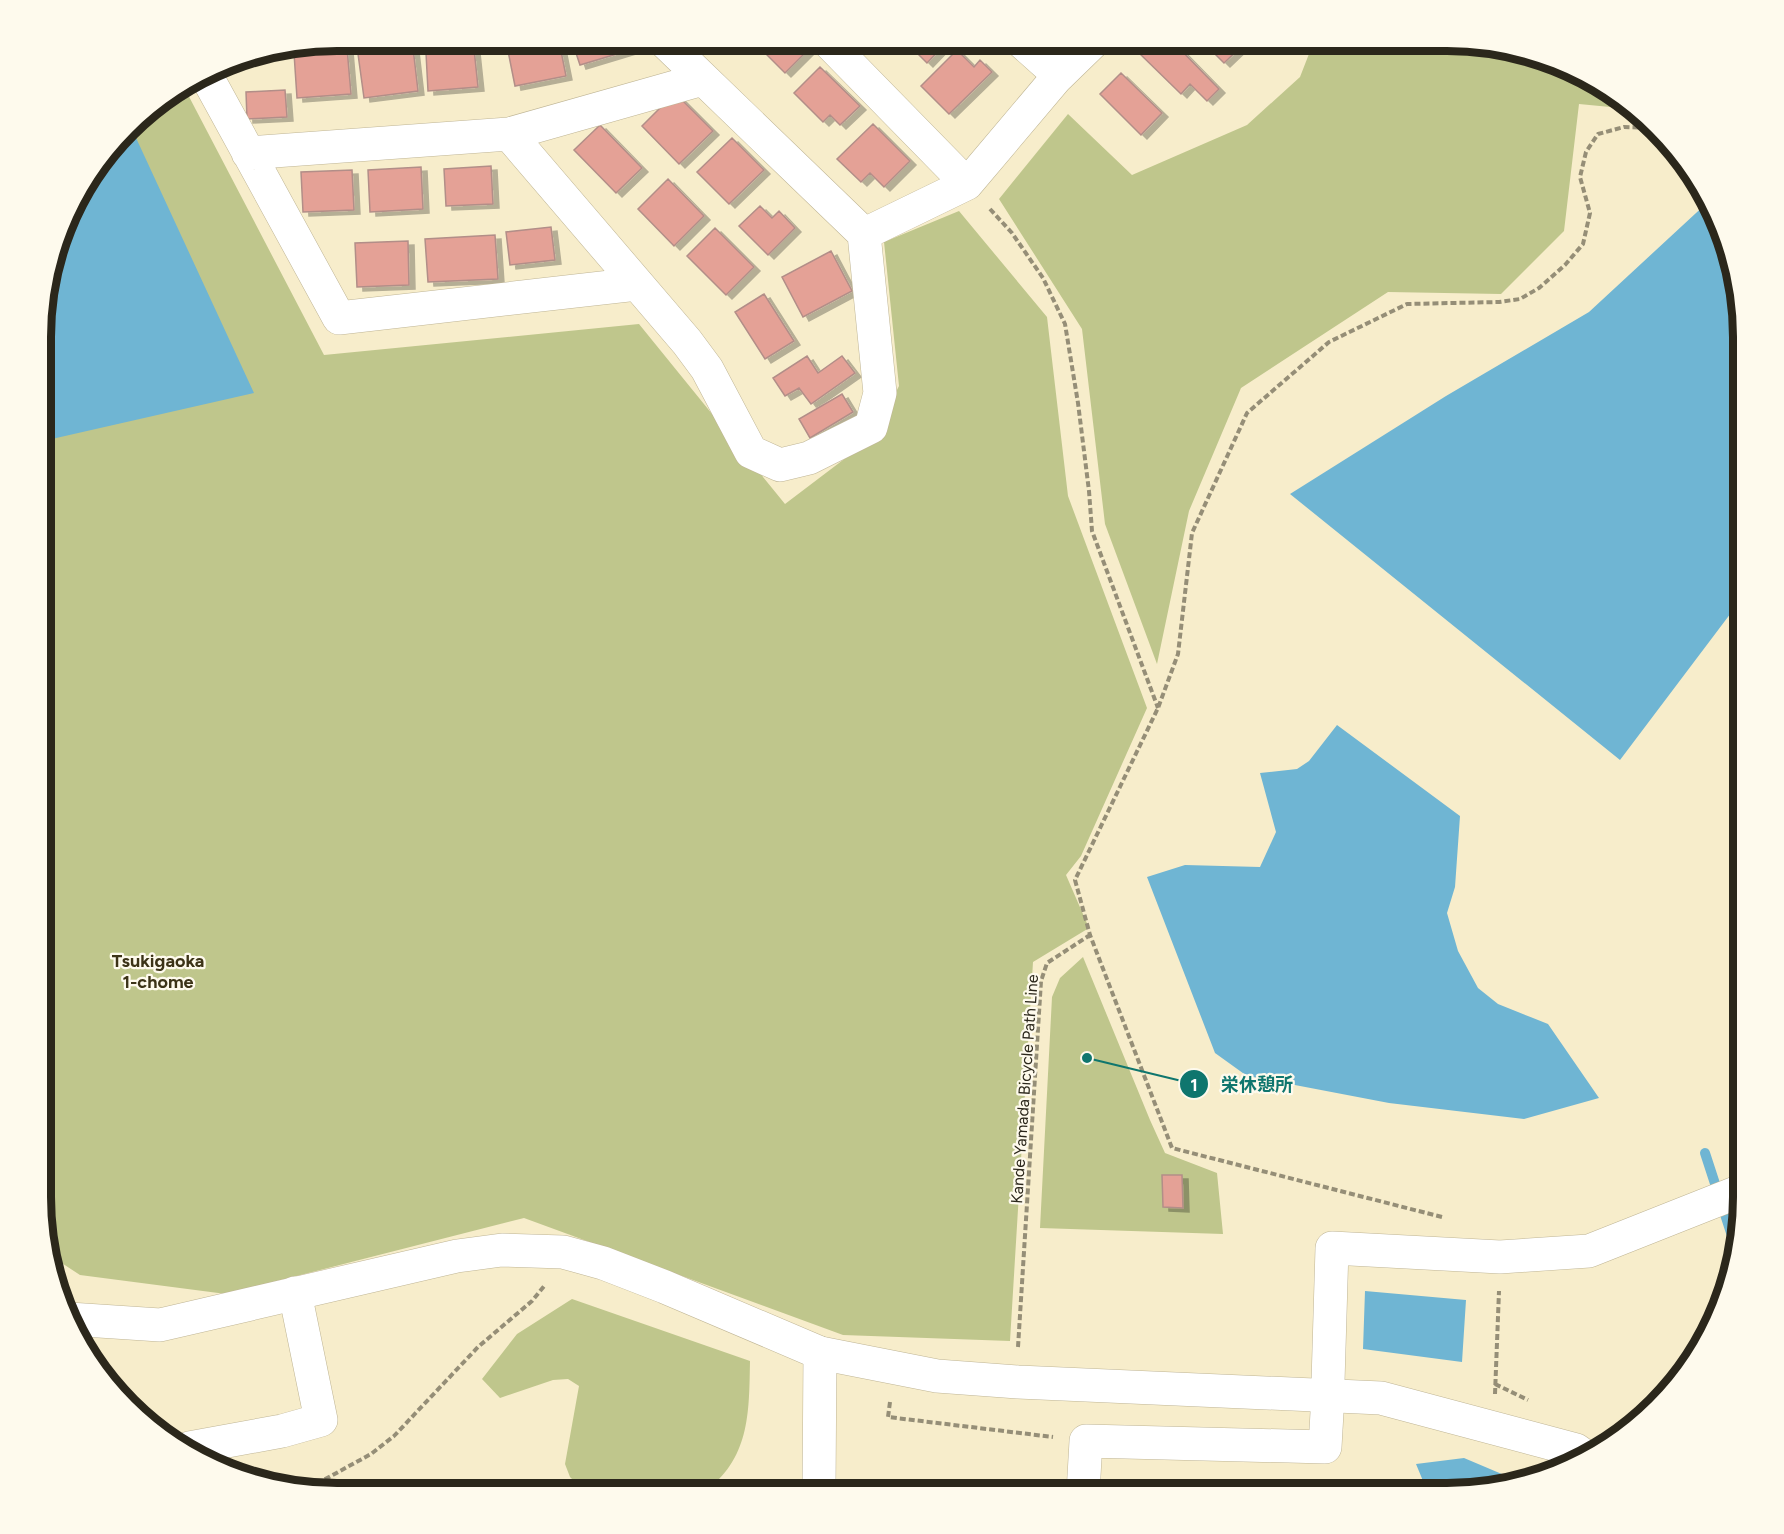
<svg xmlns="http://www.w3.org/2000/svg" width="1784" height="1534" font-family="Figtree,'Noto Sans JP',sans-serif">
<defs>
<filter id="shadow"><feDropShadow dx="6" dy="4" stdDeviation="0" flood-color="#0004"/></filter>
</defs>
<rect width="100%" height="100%" fill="#f7edcb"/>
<path fill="#bfc68c" d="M1314 41H1466L1578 71 1631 109 1579 104 1564 231 1501 294 1388 292 1241 388 1189 511 1157 664 1105 524 1082 329 999 199 1068 114 1132 175 1247 125 1300 77Z
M185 89 324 355 639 324 785 504 872 438 899 386 884 242 959 211 1047 317 1068 496 1147 708 1081 856 1066 875 1089 928 1033 962 1010 1341 843 1335 524 1218 226 1294 80 1275 51 1256 41 1216 43 298 80 189 142 114Z
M1083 957 1150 1120 1165 1153 1217 1173 1223 1234 1040 1228 1052 997 1060 978Z
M572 1299 750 1361C749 1414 750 1459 703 1493H586L570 1477 565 1464 579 1386 568 1379 553 1380 500 1398 482 1379 517 1334Z"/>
<path fill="#6fb5d3" d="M131 127 254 393 43 441V298L80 189Z
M1709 201 1713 206 1743 318V597L1620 760 1290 494 1446 396 1589 312Z
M1337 725 1460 816 1455 887 1447 913 1458 951 1478 988 1498 1004 1548 1024 1599 1098 1524 1119 1389 1103 1247 1076 1215 1053 1147 877 1185 865 1260 867 1276 832 1260 773 1297 769 1309 761Z
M1365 1291 1466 1300 1462 1362 1363 1349Z
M1464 1458 1516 1480 1466 1493H1428L1416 1464Z"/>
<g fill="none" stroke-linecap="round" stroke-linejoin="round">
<path stroke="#6fb5d3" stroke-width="10" d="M1705 1153 1734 1242"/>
</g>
<path fill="#e4a196" stroke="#b28e88" stroke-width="1.5" filter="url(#shadow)" d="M506 41H559L566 76 515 86Z
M572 41H627L630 50 580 65Z
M753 41H801L809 49 785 73Z
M905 41H948L927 63Z
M1172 41 1219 89 1207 101 1190 84 1181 94 1138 52 1149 41Z
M1202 41H1247L1224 63Z
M347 48 351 94 297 98 294 53Z
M413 48 418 91 364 98 358 54Z
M474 49 478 87 428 91 426 53Z
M957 50 974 67 980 60 992 72 949 114 921 86Z
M820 67 860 106 840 125 830 115 823 122 794 93Z
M1121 73 1162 113 1141 135 1100 94Z
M285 90 287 117 247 119 246 92Z
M675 93 713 131 679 164 642 126Z
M873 124 910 161 884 187 870 173 861 182 837 159Z
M600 125 642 168 616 193 574 150Z
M732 138 764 170 729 204 697 172Z
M491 166 493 204 446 206 444 169Z
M421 167 423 209 370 212 368 170Z
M352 170 354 210 303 212 301 172Z
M668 179 704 216 674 246 638 209Z
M760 206 772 218 779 211 795 228 768 255 739 226Z
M551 227 555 260 510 265 506 232Z
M715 228 754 267 726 295 687 256Z
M495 235 498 279 428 282 425 239Z
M408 241 409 285 357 287 355 243Z
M831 251 852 291 803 317 782 277Z
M764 294 794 341 765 359 735 312Z
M807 356 818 373 842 356 855 373 811 404 799 388 785 396 773 378Z
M842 394 853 412 810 438 799 419Z
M1162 1175H1182L1183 1208 1163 1207Z"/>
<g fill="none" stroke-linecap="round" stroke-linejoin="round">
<g stroke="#bfb595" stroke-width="33">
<path id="pedestrian" d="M827 41 967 184
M864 234 967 184 1059 75"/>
</g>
<g stroke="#bfb595" stroke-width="34">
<path id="minor" d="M1021 41 1059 75 1094 41
M207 77 339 318 637 284
M509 134 687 342 707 369 751 452 780 465 809 458 871 427 880 393 864 234 664 41
M248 153 509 134 703 79
M1328 1382 1332 1248 1500 1257 1589 1251 1743 1190
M189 1448 282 1431 321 1420 295 1293
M816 1493 819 1489 820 1353
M1083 1493 1086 1441 1325 1447 1328 1395"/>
</g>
<g stroke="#bfb595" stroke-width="34">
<path id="tertiary" d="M69 1319 160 1325 457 1256 502 1250 563 1252 603 1263 665 1287 820 1353 937 1376 1018 1382 1381 1398 1576 1450 1586 1457"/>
</g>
<path stroke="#958e77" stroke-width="4" stroke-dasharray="6 3" stroke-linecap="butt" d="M990 209 1012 233 1043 278 1065 324 1078 403 1089 491 1092 531 1158 708
M1442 1217 1172 1148 1090 935 1075 880 1158 708 1178 654 1192 533 1247 413 1329 342 1407 304 1499 302 1520 299 1539 288 1565 265 1583 244 1590 213 1580 177 1586 152 1598 134 1624 127 1657 128
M1018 1347 1041 981 1047 963 1090 935
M1495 1384 1528 1400
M1495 1394 1499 1291
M890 1402 888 1417 1053 1437
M309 1488 371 1454 394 1436 478 1347 532 1301 545 1285"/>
<use href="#pedestrian" stroke="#fff" stroke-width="32"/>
<use href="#minor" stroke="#fff" stroke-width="33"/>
<use href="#tertiary" stroke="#fff" stroke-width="33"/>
</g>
<g text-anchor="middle" stroke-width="4.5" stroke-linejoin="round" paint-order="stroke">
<g font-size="16" fill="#2b271b" stroke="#fefaed">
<text transform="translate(1024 1089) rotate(-86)" y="6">Kande Yamada Bicycle Path Line</text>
</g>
<g font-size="18" font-weight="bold" fill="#3c3317" stroke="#fefaed">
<text x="158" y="967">Tsukigaoka<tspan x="158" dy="21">1-chome</tspan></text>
</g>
</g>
<path d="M0 0H1784V1534H0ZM337 51H1447A286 286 0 0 1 1733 337V1197A286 286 0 0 1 1447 1483H337A286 286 0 0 1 51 1197V337A286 286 0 0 1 337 51Z" fill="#fefaed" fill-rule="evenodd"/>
<path fill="none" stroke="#2b271b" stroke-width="8" d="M337 51H1447A286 286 0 0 1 1733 337V1197A286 286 0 0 1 1447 1483H337A286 286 0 0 1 51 1197V337A286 286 0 0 1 337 51Z"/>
<path fill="none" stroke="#0f766e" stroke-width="2" d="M1087 1058L1194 1084"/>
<g fill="#0f766e" stroke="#fefaed" stroke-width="2">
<circle cx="1087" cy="1058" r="6"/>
<circle cx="1194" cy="1084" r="15"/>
</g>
<g font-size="18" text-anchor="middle" font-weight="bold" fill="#fff">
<text x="1194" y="1091">1</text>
</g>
<g font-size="18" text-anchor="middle" font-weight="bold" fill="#0f766e" stroke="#fefaed" stroke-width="4.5" stroke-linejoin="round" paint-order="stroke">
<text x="1257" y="1091">栄休憩所</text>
</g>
</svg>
